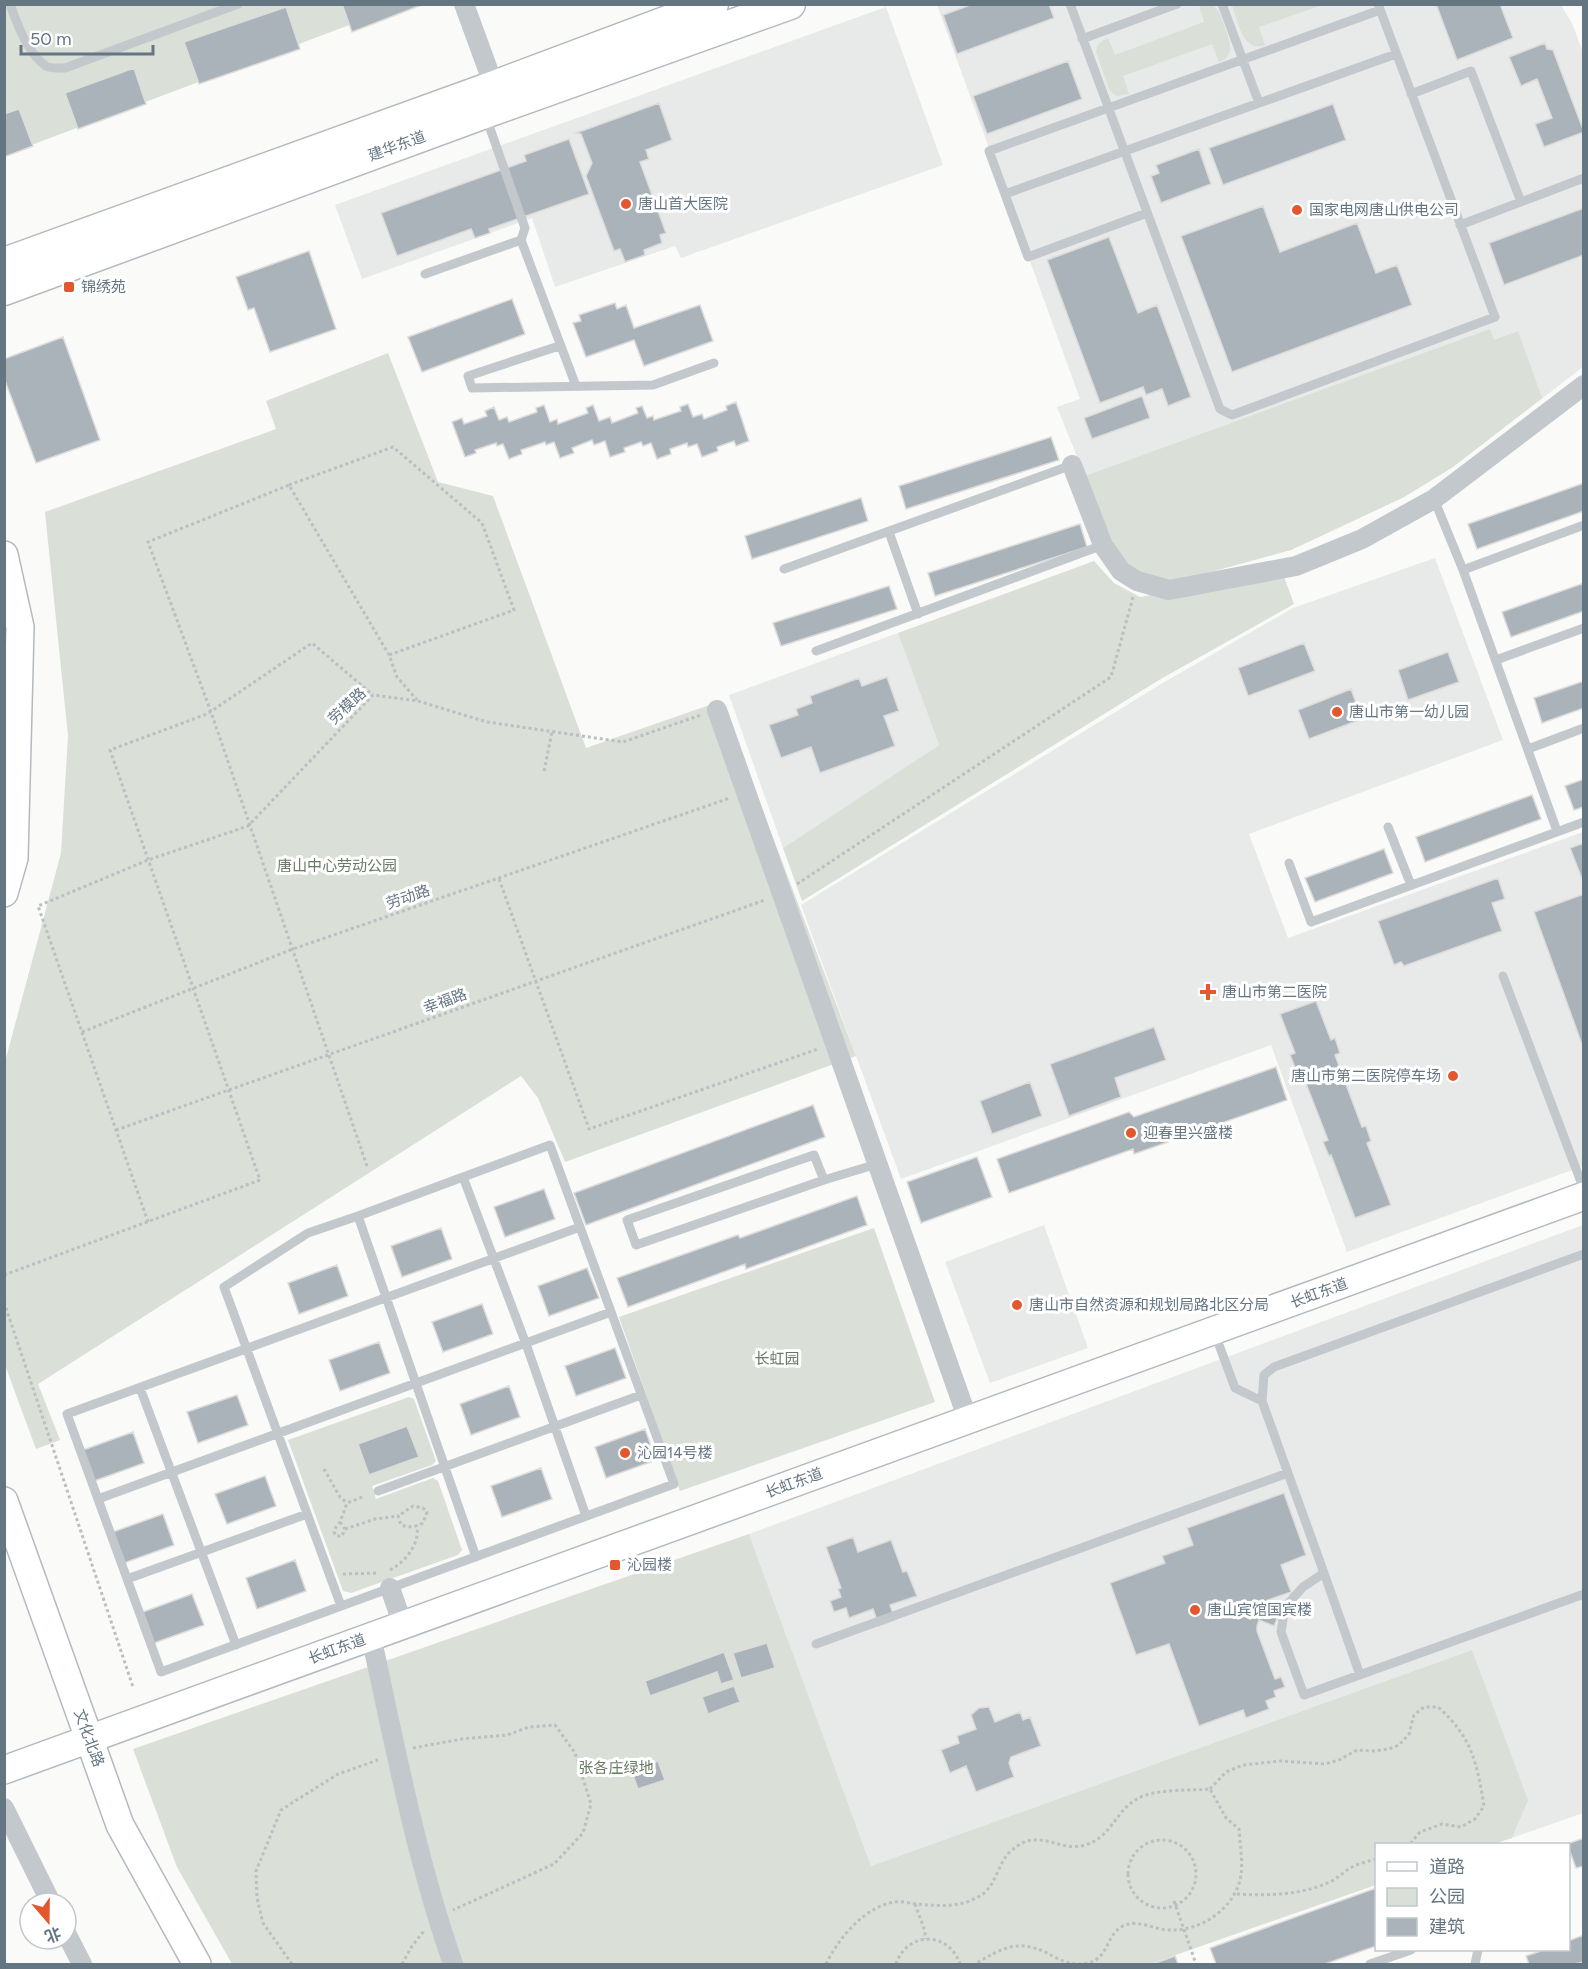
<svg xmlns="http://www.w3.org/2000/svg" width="1588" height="1969" font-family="Figtree,'Noto Sans SC',sans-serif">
<rect width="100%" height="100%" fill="#fafaf8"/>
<path fill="#e8e9e9" d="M937 5H1561L1572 23 1583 53V367L1453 467 1404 497 1291 550 1085 476 1057 407 1080 399Z
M886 7 943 165 681 258 675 246 555 287 532 218 362 279 335 205Z
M1435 558 1503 740 1249 834 1288 938 1583 832V1166L1347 1252 1271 1045 901 1179 801 905 1161 684 1293 608Z
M898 633 939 745 783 848 729 695Z
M1044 1225 1088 1348 990 1383 945 1262Z
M1583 1225V1813L1512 1838 1527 1800 1472 1650 871 1866 749 1534Z"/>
<path fill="#dadfd7" d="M1254 4H1321L1322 5 1259 27 1265 45C1242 53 1238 20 1232 5Z
M5 5H402L5 155Z
M1199 5C1203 5 1209 3 1213 6 1219 9 1221 17 1223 23 1228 37 1238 55 1219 62L1212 44 1123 76 1129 94 1117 96 1110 91 1096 52C1097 44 1101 41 1108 38L1115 55 1204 22Z
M1490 329 1494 340 1518 331 1542 398 1453 467 1404 497 1291 550 1174 582 1141 579 1117 552 1085 476Z
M388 353 438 482 493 496 586 748 721 701 856 1056 565 1162 538 1098 521 1076 38 1384 60 1440 36 1449 5 1365V1062L61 853 68 736 45 512 276 429 266 401Z
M1094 561 1114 583 1140 597 1282 571 1294 604 1159 680 802 901 783 848 939 745 898 633Z
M874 1228 935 1402 680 1491 619 1317Z
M409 1397 414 1399 436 1461 432 1465 372 1486 376 1499 433 1478 438 1481 462 1550 458 1555 351 1593 343 1591 288 1440Z
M749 1534 871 1866 1472 1650 1528 1800 1512 1838 1493 1844H1376V1885L1150 1964H232L177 1867 133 1749Z"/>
<path fill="#aab3b9" stroke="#dcdcda" stroke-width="1.5" d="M342 4H424L352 32Z
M973 4H1049L1054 18 957 54 943 15Z
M1436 4H1500L1513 38 1457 60Z
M286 7 300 49 199 84 184 42Z
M1545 43 1547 49 1553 50 1584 132 1544 147 1535 124 1552 118 1537 79 1521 86 1509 57Z
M1068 61 1082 99 987 134 973 96Z
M134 68 146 104 78 129 65 93Z
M659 103 672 140 646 150 649 159 640 162 666 233 660 235 662 243 644 250 645 255 625 262 620 249 614 251 586 176 592 163 581 134 576 133Z
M1333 104 1346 140 1223 185 1209 148Z
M19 109 33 146 4 157V114Z
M569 139 589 194 489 229 490 233 475 238 471 229 397 256 381 213 526 161 524 155Z
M1199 149 1211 184 1161 203 1151 176 1159 173 1156 165Z
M1263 206 1280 252 1357 223 1376 273 1397 265 1412 305 1232 372 1181 236Z
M1584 208V255L1504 285 1489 243Z
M1109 237 1138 313 1157 305 1191 397 1168 406 1162 389 1146 395 1143 387 1100 403 1047 260Z
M309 251 336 329 270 352 254 308 248 310 236 277Z
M512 299 525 334 422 372 408 337Z
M615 303 617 309 626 305 634 328 700 305 713 341 644 366 634 340 586 357 573 323 581 321 579 315Z
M63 337 100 440 36 463 4 378V359Z
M1142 396 1150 418 1092 439 1084 418Z
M736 402 749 441 736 446 734 441 717 447 718 451 702 457 697 444 688 447 687 443 670 449 671 454 657 459 651 443 643 446 641 442 624 448 625 452 610 457 605 441 594 445 592 440 572 448 574 453 560 458 554 442 546 445 545 442 521 450 522 454 509 459 503 444 497 446 496 443 475 450 476 453 465 457 452 422 462 418 464 424 487 416 485 411 494 407 499 420 507 417 509 422 537 412 536 408 544 405 550 422 557 419 558 424 588 413 586 408 593 405 599 421 610 417 612 423 638 413 636 408 642 406 647 418 653 416 654 420 681 411 680 407 688 404 693 417 702 414 704 419 727 410 726 406Z
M1051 437 1059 460 906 509 899 486Z
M1584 483V511L1477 549 1468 524Z
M861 498 868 521 752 559 745 536Z
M1080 524 1087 547 935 596 928 573Z
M1584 583V611L1511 637 1502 612Z
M889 586 897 609 781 646 773 623Z
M1304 643 1315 671 1248 696 1238 668Z
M1448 652 1459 682 1408 700 1398 670Z
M887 677 899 711 884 716 895 746 820 773 811 747 781 758 769 725 798 715 796 709 812 703 810 696 859 678 862 686Z
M1584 681V708L1542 723 1534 698Z
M1351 689 1362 719 1309 739 1298 710Z
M1584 779V807L1574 810 1565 786Z
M1532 795 1541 819 1425 862 1416 837Z
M1584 843V884L1570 848Z
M1384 849 1393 873 1315 902 1305 878Z
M1498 878 1505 899 1492 903 1502 931 1404 966 1401 962 1394 965 1378 921Z
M1584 894V1050L1534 912Z
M1316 1001 1331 1040 1335 1038 1340 1053 1335 1055 1362 1127 1366 1126 1371 1141 1367 1143 1391 1205 1355 1218 1331 1155 1329 1156 1323 1142 1328 1140 1300 1068 1296 1070 1290 1055 1295 1053 1280 1014Z
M1154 1027 1166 1060 1115 1078 1121 1097 1069 1116 1050 1064Z
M1276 1067 1287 1100 1134 1154 1133 1149 1009 1193 997 1159 1129 1112 1134 1117Z
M1030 1082 1042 1116 992 1134 980 1101Z
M813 1105 825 1137 586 1225 574 1193Z
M977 1157 992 1197 921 1223 907 1182Z
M544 1189 555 1219 505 1237 494 1207Z
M857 1196 867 1225 746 1269 745 1264 628 1307 617 1278 738 1235 740 1238Z
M441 1228 452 1259 402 1277 391 1246Z
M337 1265 348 1296 299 1314 288 1283Z
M587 1268 599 1298 549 1316 538 1286Z
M482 1304 493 1334 443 1352 432 1322Z
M379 1342 390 1373 340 1391 329 1360Z
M615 1348 626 1378 576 1396 565 1366Z
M509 1386 520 1417 471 1435 460 1404Z
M237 1395 248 1425 198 1443 187 1412Z
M407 1426 419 1457 369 1475 358 1444Z
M645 1429 656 1460 606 1478 595 1447Z
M133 1432 144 1463 94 1481 83 1450Z
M541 1468 552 1499 502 1517 491 1486Z
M265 1476 276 1506 227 1524 215 1494Z
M1284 1493 1306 1555 1281 1565 1291 1592 1268 1600 1262 1607 1279 1614 1274 1626 1259 1620 1257 1626V1631L1275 1679 1281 1677 1285 1687 1274 1691 1276 1697 1266 1701 1269 1709 1246 1718 1243 1710 1199 1726 1169 1644 1136 1655 1110 1583 1165 1563 1162 1556 1193 1545 1187 1528Z
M163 1514 174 1545 124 1563 113 1532Z
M853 1537 858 1552 891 1540 903 1572 907 1571 917 1596 890 1605 895 1620 879 1626 873 1609 849 1618 846 1608 834 1612 830 1601 841 1597 838 1589 841 1588 826 1547Z
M295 1560 306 1591 257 1609 246 1578Z
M192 1594 204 1625 154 1643 143 1612Z
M767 1643 775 1668 741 1678 733 1653Z
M724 1652 734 1680 721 1684 717 1672 650 1696 645 1681Z
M734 1686 740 1702 708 1714 702 1697Z
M989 1707 995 1722 1020 1712 1023 1720 1030 1717 1041 1746 1011 1757 1009 1763 1014 1777 976 1792 966 1766 950 1773 941 1750 959 1743 957 1736 976 1729 971 1715 979 1708Z
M658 1761 665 1780 638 1789 631 1770Z
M1584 1838V1866L1576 1868 1567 1844Z
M1376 1888V1946L1325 1964H1216L1210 1948Z
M1584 1935V1962L1575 1964H1529L1526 1956 1544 1950H1568V1941Z
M1175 1956 1178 1964H1153Z"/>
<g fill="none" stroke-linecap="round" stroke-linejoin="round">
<g stroke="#b3babf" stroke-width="30">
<path id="secondary" d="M4 555 20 627 14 858 4 893
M4 1501 120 1825 197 1964
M4 1770 1584 1196"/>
</g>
<g stroke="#b5babe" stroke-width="33">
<path id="primary" d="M4 263 494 86 713 4
M4 290 485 113 790 4"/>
</g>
<path stroke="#bbbfc2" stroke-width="3" stroke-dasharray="3 3" stroke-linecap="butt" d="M289 485 393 447 482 523 514 610 389 655
M544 771 552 732
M499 879 589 1129 818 1049
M797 884 1111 677 1133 597
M82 1032 293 949 730 798
M116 1130 765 900
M367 1166 211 712 148 542 289 485 389 655 397 677 417 700
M148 1222 38 906 148 860 248 826 373 695 418 701 487 722 623 742 701 715
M4 1275 260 1180 110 750 207 714 312 643 373 695
M4 1302 133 1687
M324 1469 340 1497 347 1503
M340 1522 345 1529 342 1536H336L334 1532 336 1527 340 1522 347 1503 365 1496
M345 1529 375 1519 398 1516 401 1525C410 1528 415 1527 423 1523L427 1512 423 1508 413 1506 398 1516
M390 1570C405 1562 420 1544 417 1526
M343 1574 378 1573
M413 1748 462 1739 507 1735 529 1727 555 1725 575 1753 591 1804 583 1833 554 1864 453 1910
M1210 1789 1226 1772 1243 1765 1281 1761 1325 1764 1339 1760 1357 1750 1374 1751 1389 1749 1399 1745 1409 1734 1414 1715 1424 1707H1438C1472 1737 1477 1763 1484 1806L1475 1819 1461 1827 1442 1824 1420 1832 1410 1844
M1128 1874a34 34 0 1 1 68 0a34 34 0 1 1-68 0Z
M1237 1894C1268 1896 1301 1895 1330 1882 1339 1878 1345 1870 1354 1866 1361 1863 1369 1861 1376 1859
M1174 1901 1196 1964
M915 1904 925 1931V1939
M292 1964 263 1923 257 1898 256 1871 281 1810 338 1774 378 1760
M402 1964 412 1946 424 1931
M826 1964C839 1938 863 1908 894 1902 901 1901 910 1903 916 1904 939 1906 958 1908 978 1897 997 1888 997 1862 1012 1850 1040 1826 1058 1853 1085 1845 1110 1838 1115 1813 1135 1800 1153 1788 1189 1791 1210 1789L1226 1818 1239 1829C1240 1843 1243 1863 1241 1875 1236 1908 1201 1932 1168 1930 1153 1929 1138 1919 1123 1926 1103 1936 1111 1965 1077 1964 1067 1964 1056 1958 1047 1953 1017 1938 1001 1949 975 1964
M896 1964C907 1931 949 1931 960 1964"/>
<path stroke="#c3c8cc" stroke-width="9" d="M10 4C17 24 28 54 46 66 51 69 59 68 65 68L238 4
M1070 4 1220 409 1232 415 1495 317 1378 4
M1222 4 1259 103
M1082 39 1177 4
M1411 94 1471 71 1521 202
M1005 194 1396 54
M1147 213 1028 257 989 151 1380 10
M1460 225 1584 178
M521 240 576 386
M425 274 521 240 525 228 486 117
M559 346 468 376 472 388 653 385 714 363
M1434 499 1463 570 1557 831
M889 532 918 614
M784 569 1072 465
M1463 570 1584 525
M816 651 1103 545
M1496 660 1584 628
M1528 749 1584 728
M1388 827 1411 885
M1289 863 1311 922 1584 822
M1503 976 1584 1190
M463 1177 550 1145C591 1258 632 1371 674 1484L161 1672 67 1414 580 1227
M824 1180 814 1155 627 1220 636 1245 824 1180 877 1164
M358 1216 476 1557
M1215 1334 1235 1388 1262 1401
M140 1388 236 1645
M378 1491 641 1395
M98 1499 611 1312
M1324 1573 1262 1401 1264 1375 1274 1367 1584 1254
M127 1579 307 1514
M341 1606 224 1287 308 1233 358 1216 463 1177 526 1344 586 1516
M816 1644 1288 1473
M1360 1675 1324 1573 1303 1587 1285 1607 1281 1632 1304 1695 1584 1594
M1370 1964 1411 1950
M1475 1964 1478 1950"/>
<path stroke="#c3c8cc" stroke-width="20" d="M464 4 494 86
M1072 465 1103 545 1121 571 1137 581 1169 590 1296 566 1362 539 1434 499 1584 385
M717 710 968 1420
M390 1588 403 1625
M371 1636C395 1746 416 1858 453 1964
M4 1808 51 1903
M66 1933 82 1964"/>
<use href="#secondary" stroke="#fff" stroke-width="27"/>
<use href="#primary" stroke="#fff" stroke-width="30"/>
</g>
<g fill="#e4572e" stroke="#fff" stroke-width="2">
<circle cx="626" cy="204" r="6"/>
<circle cx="1297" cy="210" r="6"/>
<rect x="63" y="281" width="12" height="12" rx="3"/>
<circle cx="1337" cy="712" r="6"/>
<path d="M1205 983h6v6h6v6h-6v6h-6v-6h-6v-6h6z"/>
<circle cx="1453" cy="1076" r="6"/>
<circle cx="1131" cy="1133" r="6"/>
<circle cx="1017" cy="1305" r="6"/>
<circle cx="625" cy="1453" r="6"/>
<rect x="609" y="1559" width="12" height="12" rx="3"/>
<circle cx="1195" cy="1610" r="6"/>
</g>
<g text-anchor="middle" stroke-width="6" stroke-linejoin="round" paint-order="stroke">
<g font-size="15" fill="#657683" stroke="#fff">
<text transform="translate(397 146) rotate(-20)" y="5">建华东道</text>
<text transform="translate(347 706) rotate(-43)" y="5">劳模路</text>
<text transform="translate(408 897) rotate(-19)" y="5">劳动路</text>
<text transform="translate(445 1001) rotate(-20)" y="5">幸福路</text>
<text transform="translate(1319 1293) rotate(-20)" y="5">长虹东道</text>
<text transform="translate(794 1483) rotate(-20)" y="5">长虹东道</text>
<text transform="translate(337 1649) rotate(-20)" y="5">长虹东道</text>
<text transform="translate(89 1738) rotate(70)" y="5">文化北路</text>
</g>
<g font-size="15" fill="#657683" stroke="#fff" text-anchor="start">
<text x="638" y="209">唐山首大医院</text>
<text x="1309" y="215">国家电网唐山供电公司</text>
<text x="81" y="292">锦绣苑</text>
<text x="1349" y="717">唐山市第一幼儿园</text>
<text x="1222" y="997">唐山市第二医院</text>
<text x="1441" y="1081" text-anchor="end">唐山市第二医院停车场</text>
<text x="1143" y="1138">迎春里兴盛楼</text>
<text x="1029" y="1310">唐山市自然资源和规划局路北区分局</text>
<text x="637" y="1458">沁园14号楼</text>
<text x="627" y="1570">沁园楼</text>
<text x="1207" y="1615">唐山宾馆国宾楼</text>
</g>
<g font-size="15" fill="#687a64" stroke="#fff">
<text x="337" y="871">唐山中心劳动公园</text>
<text x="777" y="1364">长虹园</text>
<text x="616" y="1773">张各庄绿地</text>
</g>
</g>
<rect width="1588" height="1969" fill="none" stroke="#657683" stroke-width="12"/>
<rect x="1375" y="1843" width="195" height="108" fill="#ffffff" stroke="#c1c8cd" stroke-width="1.5"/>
<rect x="1387" y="1862" width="30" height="9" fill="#ffffff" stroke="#c1c8cd" stroke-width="1.5"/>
<text x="1429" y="1873" font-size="18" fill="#657683">道路</text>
<rect x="1387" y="1888" width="30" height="18" fill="#dadfd7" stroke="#c1c8cd" stroke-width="1.5"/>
<text x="1429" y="1903" font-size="18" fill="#657683">公园</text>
<rect x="1387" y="1918" width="30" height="18" fill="#aab3b9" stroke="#c1c8cd" stroke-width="1.5"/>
<text x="1429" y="1933" font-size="18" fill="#657683">建筑</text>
<g transform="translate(48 1921) rotate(160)"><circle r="28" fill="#ffffff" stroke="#c1c8cd" stroke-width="1.5"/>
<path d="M0-4.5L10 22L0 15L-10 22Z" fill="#e4572e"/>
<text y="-9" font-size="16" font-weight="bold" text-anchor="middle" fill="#657683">北</text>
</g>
<path d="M21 45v9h132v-9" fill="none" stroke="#657683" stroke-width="3"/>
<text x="30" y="45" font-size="18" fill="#657683" stroke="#ffffff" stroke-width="4.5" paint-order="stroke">50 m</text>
</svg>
